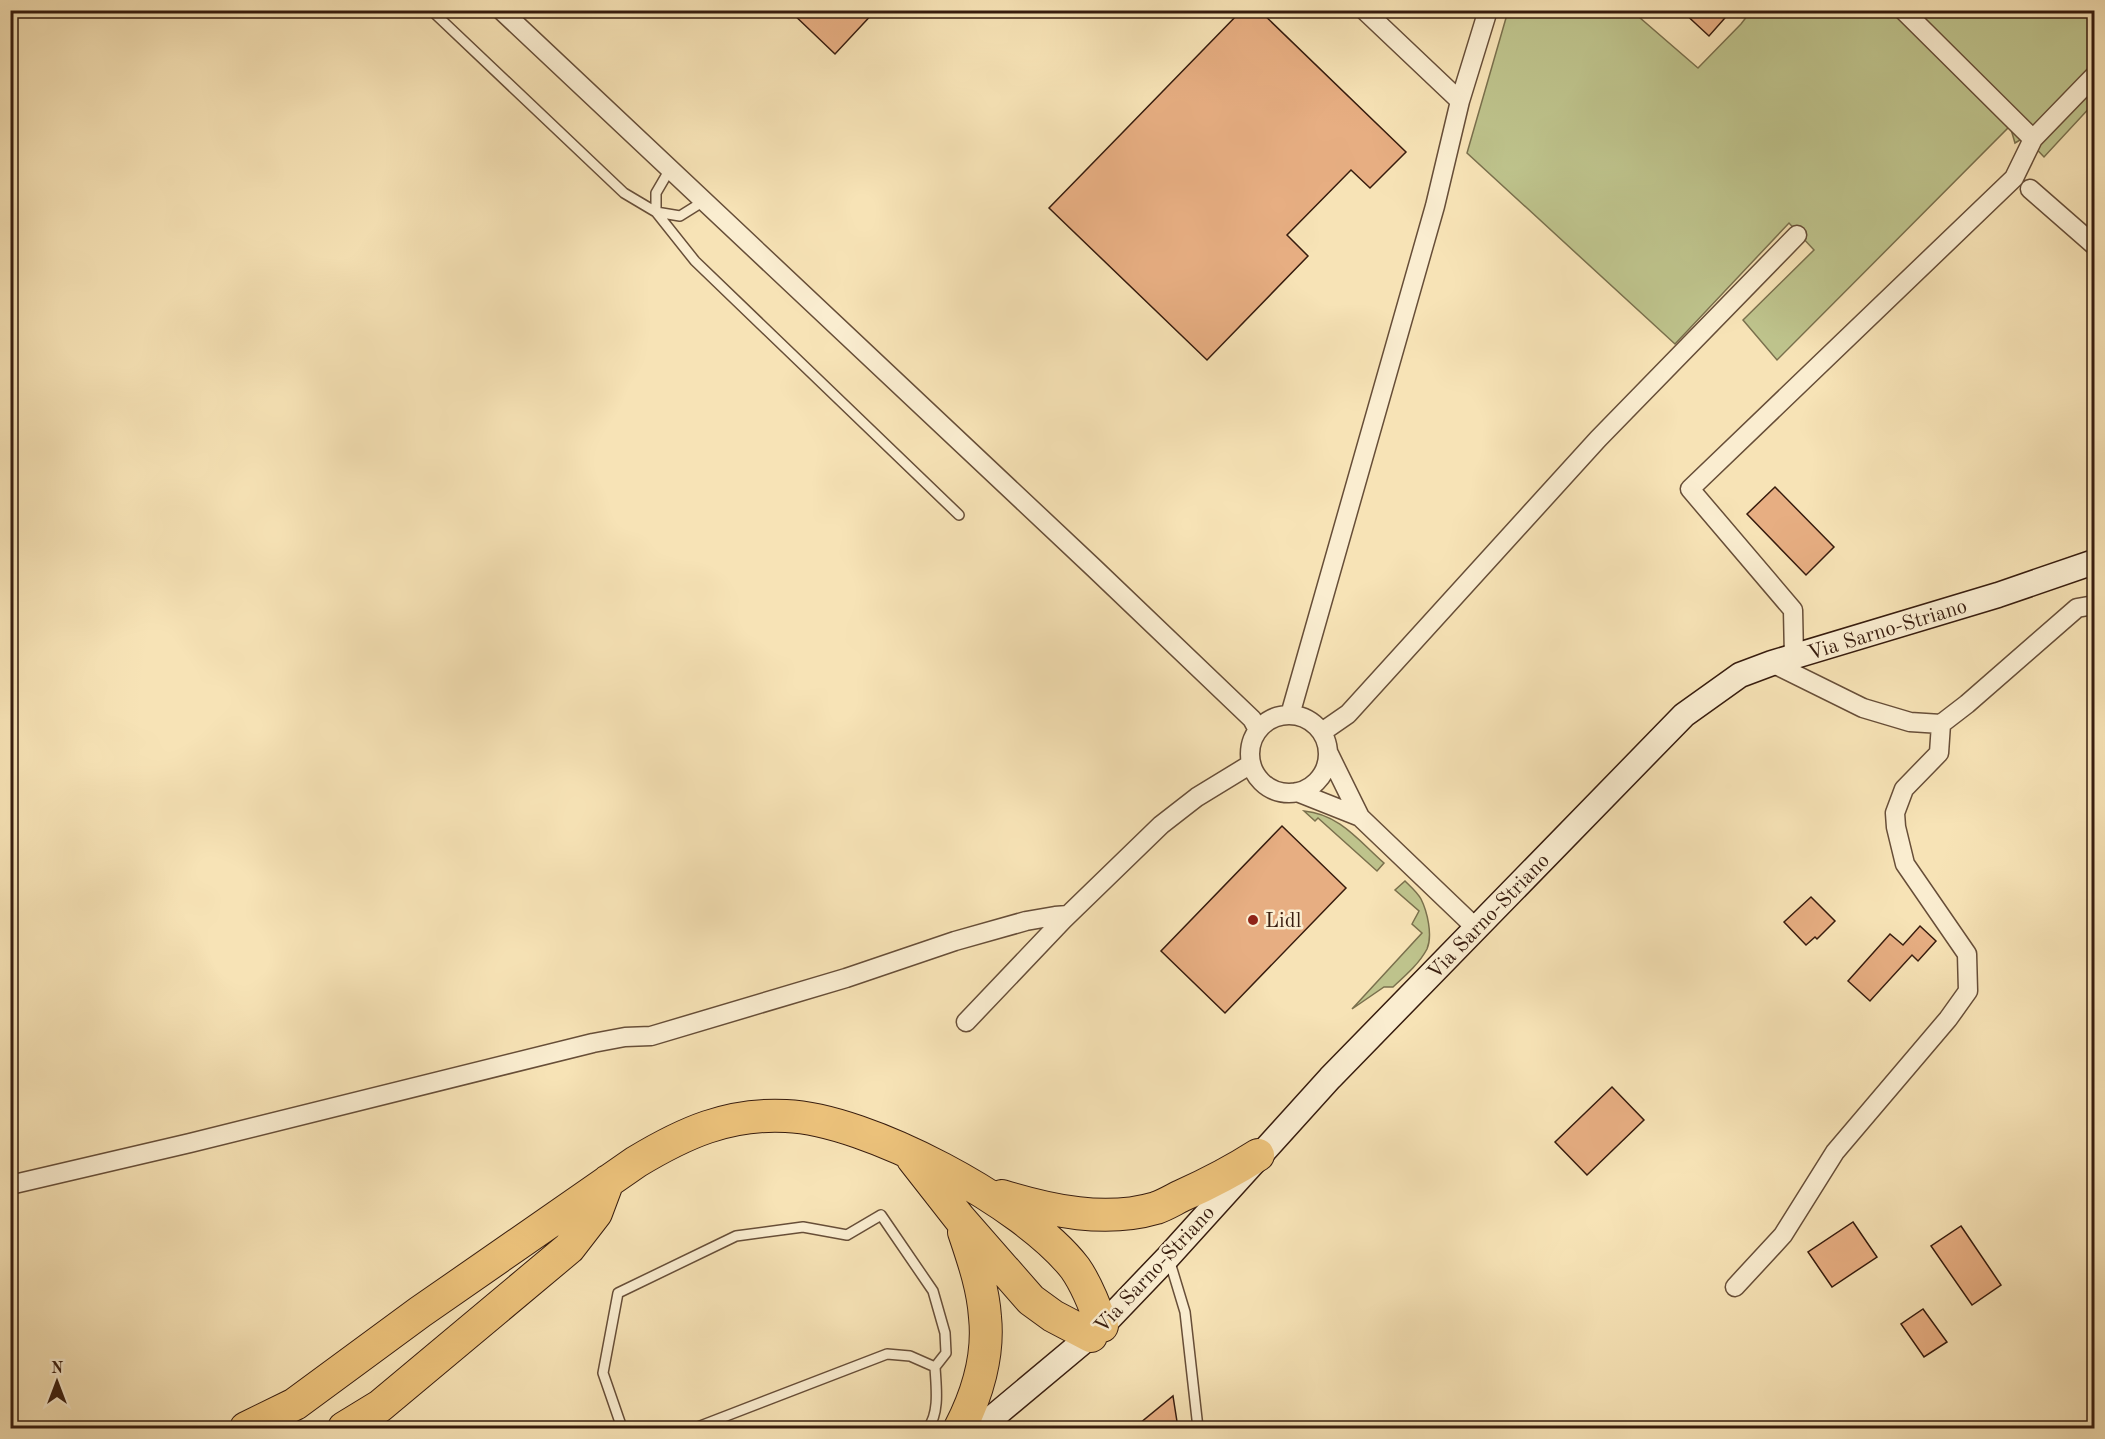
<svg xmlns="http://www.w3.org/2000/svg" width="2105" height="1439" font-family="'Old Standard TT',serif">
<rect width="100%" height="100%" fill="#f7e3b6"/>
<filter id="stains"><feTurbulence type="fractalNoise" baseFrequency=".00333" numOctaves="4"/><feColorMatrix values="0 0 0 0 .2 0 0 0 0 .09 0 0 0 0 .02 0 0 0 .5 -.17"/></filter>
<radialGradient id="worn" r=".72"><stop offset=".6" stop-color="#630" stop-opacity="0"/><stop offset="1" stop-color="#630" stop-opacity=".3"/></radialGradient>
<path fill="#bec38c" stroke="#7a704d" stroke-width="1.5" d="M1508 11H1632L1698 68 1741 24 1751 11H2094V103L2044 157 2025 137 2015 143 2010 126 1777 360 1743 320 1814 250 1789 223 1675 344 1467 153Z
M1304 811C1339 814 1359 841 1384 863L1377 871 1318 818 1315 821Z
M1405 881C1410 886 1417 892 1421 899 1427 911 1433 935 1427 949 1419 964 1405 976 1393 987H1384L1352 1009 1422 933 1412 924 1419 911 1395 890Z"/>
<path fill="#e7ae82" stroke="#371c0e" stroke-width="1.5" d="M789 10H876L835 54Z
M1242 10H1259L1406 152 1370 188 1351 170 1287 235 1308 256 1207 360 1049 208Z
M1681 10H1732L1709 36Z
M1775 487 1834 547 1806 575 1747 514Z
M1282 826 1346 888 1225 1013 1161 951Z
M1811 897 1835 921 1817 939 1815 937 1806 945 1784 922Z
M1920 926 1936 941 1918 961 1912 955 1870 1001 1848 981 1890 934 1903 945Z
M1612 1087 1644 1120 1587 1175 1555 1142Z
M1853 1222 1877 1257 1832 1287 1808 1252Z
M1961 1226 2001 1285 1972 1305 1931 1246Z
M1923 1309 1947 1342 1924 1357 1901 1324Z
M1173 1396 1178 1428H1134Z"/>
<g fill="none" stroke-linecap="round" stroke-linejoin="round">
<g stroke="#674e38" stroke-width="12">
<path id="lane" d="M431 10 624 193 656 212 680 216 704 201
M670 169 656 193V212L695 261 959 515
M1169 1259 1185 1312 1198 1428
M622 1428 603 1373 618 1293 736 1236 803 1227 847 1235 881 1215 933 1291 945 1333 946 1353 935 1367
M695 1428 887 1354 910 1356 935 1367C936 1386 940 1412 928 1428"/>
</g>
<g stroke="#674e38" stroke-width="21">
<path id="street" d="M501 10 1094 568 1252 719 1258 730
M1364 10 1460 101
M2033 139 2094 76
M2030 189 2094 245
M1794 657 1793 610 1690 489 2014 178 2033 139 1903 10
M1772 663 1863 708 1910 722 1941 724 1967 704 2077 608 2094 605
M1250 754a39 39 0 1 1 78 0a39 39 0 1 1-78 0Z
M1290 715 1435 206 1460 101 1488 10
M1322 732 1348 714 1598 439 1797 235
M1329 754 1360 817 1476 928
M1297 792 1360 817
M966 1022 1063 920 1161 825 1197 797 1251 764
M10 1185 190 1143 593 1043 625 1037 651 1036 846 978 955 941 1026 921 1055 916 1068 915
M1735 1287 1783 1235 1835 1152 1948 1019 1968 991 1967 954 1905 864 1896 827 1895 813 1904 789 1939 753 1941 724"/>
</g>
<g stroke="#371c0e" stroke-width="27">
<path id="secondary" d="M980 1428 1102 1326 1168 1257 1330 1078 1684 715 1740 675 1772 663 1998 595 2094 562"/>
</g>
<g stroke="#371c0e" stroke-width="34">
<path id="highway" d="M913 1159 960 1219 1031 1300 1053 1316 1091 1336
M1002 1196C1051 1211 1105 1223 1156 1208 1165 1205 1173 1200 1181 1196 1208 1184 1233 1171 1258 1155
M246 1428 295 1404 420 1312 636 1162C684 1133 728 1113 786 1116 867 1119 1025 1203 1075 1268 1087 1285 1095 1306 1102 1326
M344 1428 380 1406 569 1248 596 1213 608 1181
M960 1428C977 1395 989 1355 985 1317 983 1287 973 1259 964 1232"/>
</g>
<use href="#lane" stroke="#faedd0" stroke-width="9"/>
<use href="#street" stroke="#faedd0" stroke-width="18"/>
<use href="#secondary" stroke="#faedd0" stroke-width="24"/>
<use href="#highway" stroke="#ecc27b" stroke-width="32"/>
</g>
<circle fill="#8f2418" stroke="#faedd0" stroke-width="2" cx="1253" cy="920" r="6"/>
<g text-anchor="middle" stroke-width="5" stroke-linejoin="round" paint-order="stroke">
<g font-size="21" fill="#371c0e" stroke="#faedd0">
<text transform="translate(1887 629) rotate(-17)" y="7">Via Sarno-Striano</text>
<text transform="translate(1488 916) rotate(-46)" y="7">Via Sarno-Striano</text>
<text transform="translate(1154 1269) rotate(-47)" y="7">Via Sarno-Striano</text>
</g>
<g font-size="21" fill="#371c0e" stroke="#faedd0" text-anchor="start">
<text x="1265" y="927">Lidl</text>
</g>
</g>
<rect width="2105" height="1439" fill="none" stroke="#f7e3b6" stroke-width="36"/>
<rect x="12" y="12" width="2081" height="1415" fill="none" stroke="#371c0e" stroke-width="3"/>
<rect x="18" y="18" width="2069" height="1403" fill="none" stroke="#371c0e" stroke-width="1.5"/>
<g transform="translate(57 1382)" stroke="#faedd0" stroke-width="4.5" paint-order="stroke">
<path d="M0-4.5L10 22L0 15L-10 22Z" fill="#371c0e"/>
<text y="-9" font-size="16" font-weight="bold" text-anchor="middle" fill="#371c0e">N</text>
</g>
<rect width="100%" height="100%" filter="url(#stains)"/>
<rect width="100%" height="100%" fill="url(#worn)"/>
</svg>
